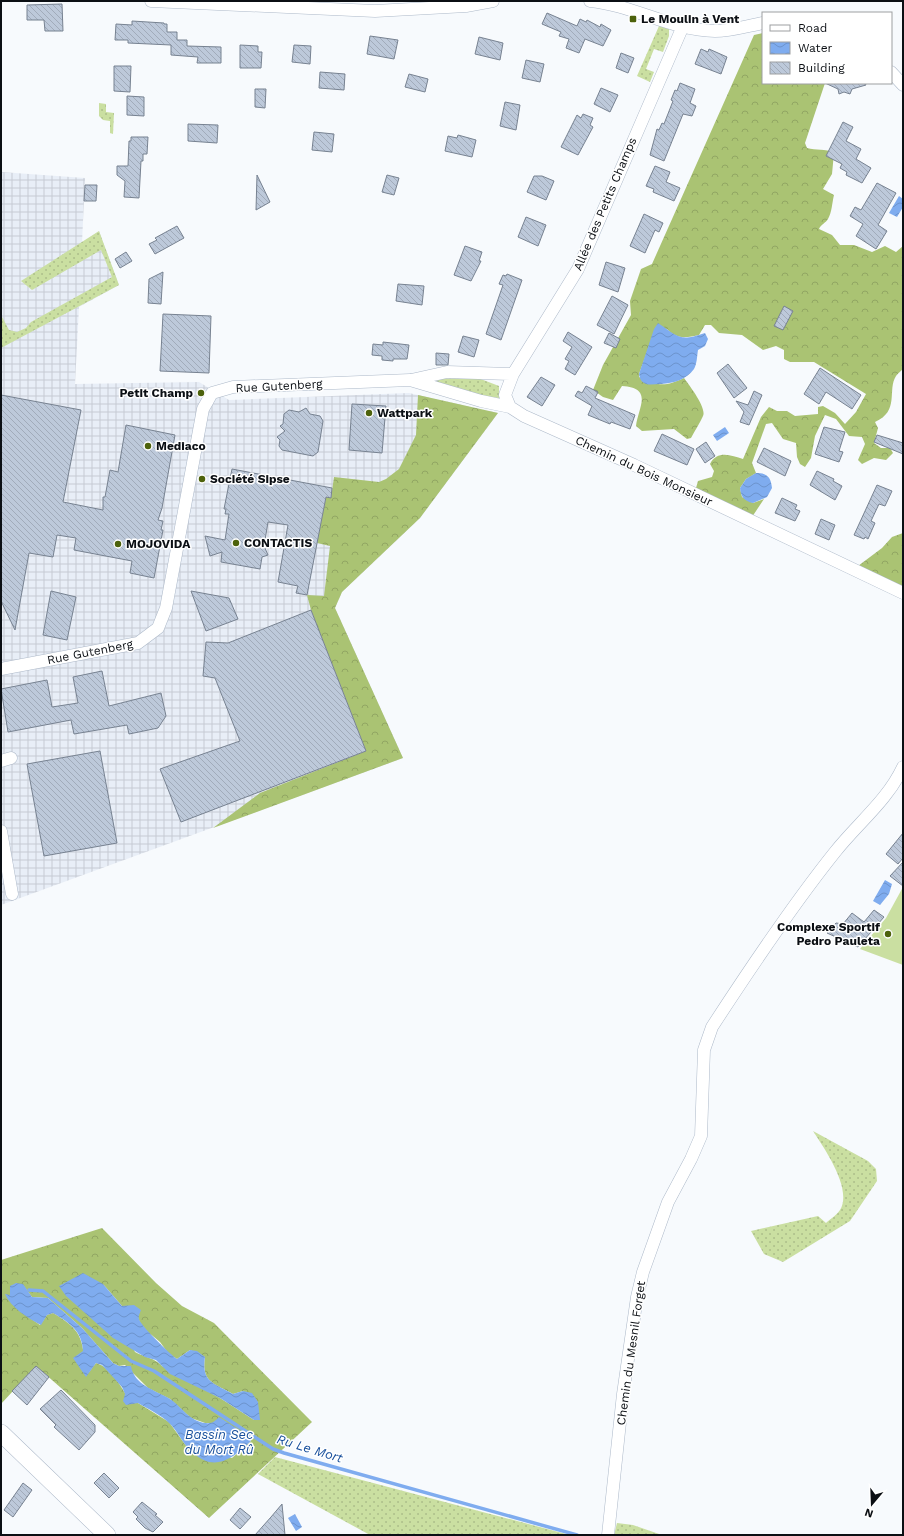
<svg xmlns="http://www.w3.org/2000/svg" width="904" height="1536" font-family="'Work Sans',sans-serif">
<defs>
<pattern id="industrial-grid" width="8" height="8" patternUnits="userSpaceOnUse"><rect width="8" height="8" fill="#e8eef7"/><path d="M0 4h8M4 0v8" fill="none" stroke="#c6cbd3"/></pattern>
<pattern id="grass-dots" width="8" height="8" patternUnits="userSpaceOnUse"><rect width="8" height="8" fill="#cadfa1"/><path d="M2 2h.1M6 6h.1" fill="none" stroke="#acbe8a" stroke-width="1.8" stroke-linecap="round"/></pattern>
<pattern id="forest-crowns" width="20" height="18" patternUnits="userSpaceOnUse"><rect width="20" height="18" fill="#aac373"/><path d="M2 6a3 3 0 1 1 6 0M12 15a3 3 0 1 1 6 0" fill="none" stroke="#91a663"/></pattern>
<pattern id="water-waves" width="16" height="10" patternUnits="userSpaceOnUse"><rect width="16" height="10" fill="#7facef"/><path d="M0 5q4-4 8 0t8 0" fill="none" stroke="#6c93cc"/></pattern>
<pattern id="building-back-hatch" width="6" height="6" patternUnits="userSpaceOnUse"><rect width="6" height="6" fill="#bdc9da"/><path d="M-1 5l2 2M0 0l6 6M5-1l2 2" fill="none" stroke="#a1abba"/></pattern>
</defs>
<rect width="100%" height="100%" fill="#f7fafd"/>
<path fill="url(#industrial-grid)" d="M1 172 85 178 82 243 99 231 119 285 79 307 75 384 199 382 229 400 409 393 498 413 420 518 342 592 335 608 403 758 1 905Z"/>
<path fill="url(#grass-dots)" d="M659 26 669 29V36L663 52 654 49 646 69 654 72 650 82 637 76Z
M99 103 106 104V112L114 113 113 134 110 133V121L103 120 99 116Z
M99 231 119 285 1 348V315L9 330 17 332 26 328 31 322 112 277 101 250 32 290 21 281Z
M450 377 478 378 499 386V398L485 397 431 383V379Z
M813 1131 868 1161 876 1169 877 1181 850 1221 783 1262 764 1254 751 1231 818 1216 826 1223C830 1219 837 1215 840 1210 853 1189 824 1148 813 1131Z
M275 1457 570 1535H370L258 1474Z
M617 1523 633 1525 662 1535H614Z"/>
<path fill="url(#forest-crowns)" fill-rule="evenodd" d="M763 33V83H825L805 143 807 148C816 151 825 148 834 153L832 174 823 189 834 195C832 203 832 212 828 219 826 223 821 224 819 229L832 235 840 245H854L872 252 885 246 896 252 903 246V369C901 371 898 373 896 376 887 390 900 411 875 422L878 428 874 443 881 448H890L893 453 886 460 874 458 862 464 858 460 865 444 862 437 849 436 836 419 825 415 815 436 811 458 805 467 800 464 797 457 796 443 783 439 772 423 766 424 752 463 756 473 746 479 740 488 742 497 753 503 764 499 752 517 696 488 698 481 712 477 714 471 710 464C717 450 731 455 743 459L761 417 769 407 777 411H787L795 416 818 414V407L823 406 835 413 845 424 856 412 866 394 814 362H790L784 359V350L776 346 763 350 742 335 719 333 711 325H705L699 335C686 338 675 339 667 329L647 352 639 374V377C658 386 665 387 684 378 689 385 707 408 703 416 700 423 695 430 691 438L687 439 674 429 642 431 636 426C638 408 654 388 622 386L613 400 603 397 593 390 603 365 631 315 630 301 641 269 652 264 754 35Z
M418 395 498 413 420 518 342 592 335 608 403 758 213 828 260 793 366 751 311 610 307 595 324 596 330 546 317 543 326 497 331 498 334 477 379 482 386 479 399 469 416 435Z
M903 533V589L858 566 882 548 892 537Z
M102 1228 156 1283 182 1306 214 1323 312 1422 209 1518 36 1366 1 1404V1260ZM22 1284 32 1297 48 1298 82 1328 113 1363 119 1366 125 1365 148 1388 170 1399 191 1418 205 1423H212L252 1439 250 1442 232 1458 187 1447 169 1422 138 1403H132C122 1390 113 1368 96 1363L86 1376C82 1342 86 1332 53 1313L47 1315 40 1325 20 1311 6 1295H10ZM103 1284 122 1306 138 1318 142 1327 160 1342 168 1353 177 1359 190 1350 205 1357C201 1382 214 1383 233 1394L243 1391 254 1420 220 1398 162 1366C155 1358 144 1357 135 1352Z"/>
<path fill="#cadfa1" d="M903 887V965L860 949 886 918Z"/>
<path fill="url(#water-waves)" d="M899 196 903 199V207L897 217 889 213Z
M658 323C679 337 679 342 705 333L708 339 705 346 698 350C697 356 697 364 694 369 686 380 674 383 661 384 652 384 641 388 639 374L654 329Z
M725 427 729 433 717 441 713 435Z
M756 473C767 473 771 477 772 488L767 497 753 503C744 501 741 497 740 488L746 479Z
M885 880 892 884 889 894 880 905 873 901Z
M83 1273 103 1284 122 1306 134 1305 141 1310C140 1313 138 1316 139 1319 140 1325 171 1355 177 1359L190 1350 197 1351 205 1357C201 1382 214 1383 233 1394L243 1391 252 1393 258 1402 260 1420H254L220 1398 170 1374 156 1360 145 1357 113 1338 66 1296 59 1286Z
M16 1283 23 1284 32 1297 48 1298 82 1328 113 1363 119 1366H131C134 1385 155 1390 170 1399 182 1407 190 1422 206 1423 212 1424 215 1421 219 1417L252 1438 250 1442C229 1462 211 1473 188 1448 181 1440 177 1430 169 1423 161 1415 148 1409 138 1403L126 1405 123 1401 125 1394 122 1387 102 1365 96 1363 86 1377 73 1358 83 1351C82 1331 70 1323 53 1313L47 1315 41 1325C28 1318 11 1308 5 1294L10 1295V1286Z
M295 1514 302 1527 296 1531 288 1518Z"/>
<g fill="none" stroke-linecap="round" stroke-linejoin="round">
<path stroke="#7facef" stroke-width="3.5" d="M29 1290 43 1291 131 1361 154 1371 273 1449 284 1453 577 1535"/>
</g>
<path fill="url(#building-back-hatch)" stroke="#778291" d="M62 4 63 31H45L44 20H27V5Z
M547 13 577 26 580 19 586 22 587 20 600 27 601 24 611 30 603 46 585 39 579 53 566 48 569 39 559 36 561 32 542 24Z
M132 21 164 23V24H167V32H177V40H187V46L221 47V63H197L198 57 171 55V45L128 43V40H115L116 24 132 25Z
M370 36 398 40 394 59 367 54Z
M479 37 503 43 500 60 475 54Z
M240 45 258 46V52H262L261 68H240Z
M294 45 311 46 310 64 292 62Z
M701 49 708 52 709 49 727 57 721 74 695 64Z
M621 53 634 58 628 73 616 68Z
M526 60 544 64 540 82 522 78Z
M114 66H131L130 92 114 91Z
M320 72 345 74 344 90 319 88Z
M409 74 428 79 425 92 405 87Z
M680 83 695 89 690 103 696 106 692 116 683 114 664 161 650 155 657 129 659 130 662 123 664 124 673 101 671 100 675 90 677 91Z
M825 83H865L866 85 852 89 850 94 844 92 839 94 838 89Z
M601 88 618 95 610 112 594 104Z
M255 89H266L265 108 255 107Z
M127 96 144 97V116L127 115Z
M505 102 520 105 516 130 500 126Z
M583 114 593 118 590 125 593 127 578 155 561 147 577 115 581 118Z
M843 122 853 127 846 141 861 149 856 159 871 168 862 183 846 175 847 172 840 168 842 164 826 156Z
M188 124 218 125 217 143 188 141Z
M314 132 334 134 332 152 312 150Z
M458 135 476 140 472 157 445 151 448 136 457 138Z
M131 137H148L147 154H143V161H141L139 198 124 197 125 181 117 175V166H128L129 141H131Z
M655 166 670 172 666 182 680 188 674 201 653 192 654 189 646 186Z
M257 175 270 202 256 210Z
M387 175 399 178 394 195 382 192Z
M534 176H542L554 181 546 200 527 192Z
M877 183 896 193 878 225 887 231 876 249 856 236 863 224 850 216 855 207 861 210Z
M85 185H97L96 201H84Z
M644 214 663 223 659 232 655 230 645 253 630 246Z
M526 217 546 225 538 246 518 237Z
M177 226 184 238 155 254 149 244 157 240 155 238Z
M465 246 482 252 479 261H481L471 281 454 275Z
M126 252 132 261 120 268 115 259Z
M606 262 625 268 618 292 599 285Z
M163 272 161 304 148 303 149 279Z
M507 274 522 280 501 340 486 334 503 285 499 284 503 275 506 276Z
M398 284 424 286 422 305 396 301Z
M612 296 628 305 614 334 597 325Z
M784 306 793 311 783 330 774 326Z
M163 314 211 316 209 373 160 371Z
M568 332 592 347 575 375 565 369 569 361 565 359 572 347 563 341Z
M609 333 620 339 616 348 604 343Z
M463 336 479 340 474 357 458 352Z
M383 342 409 345 407 359H393V361L382 360V356L372 355 373 344 383 345Z
M436 353 449 354 448 365H436Z
M728 364 747 388 734 398 717 373Z
M820 368 861 395 852 409 826 392 819 404 804 394Z
M541 377 555 385 542 406 527 397Z
M586 386 598 392 595 398 635 415 630 429 611 422 610 424 588 415 592 406 575 396 578 391 582 393Z
M754 391 762 395 749 425 740 422 744 412 736 401 748 405Z
M1 395 81 410 63 502 103 510V497H105L110 470 118 472 126 425 175 435 162 508 158 520 163 521 161 530H163L154 578 130 573 132 561 74 550 76 538 57 535 53 557 29 553 15 630 1 601Z
M352 404 386 406 382 453 349 450Z
M306 408 310 414 320 416 323 421 318 452 313 456 282 450 279 446 280 440 277 437 285 431 280 426 283 424 284 414 289 410 299 412Z
M824 427 845 432 839 451 843 452 839 462 815 454Z
M662 434 694 449 687 465 654 451Z
M877 435 903 443V454L874 442Z
M706 442 715 456 705 463 696 449Z
M764 448 791 461 785 476 757 462Z
M232 469 332 488 331 498 326 497 307 595 296 593 298 586 278 582 288 525 268 522 264 546 268 555 262 557 260 569 221 562 222 552 210 556 205 536 225 540 229 514H225L226 509H224Z
M817 471 834 479 833 481 842 486 835 500 810 485Z
M877 485 892 491 885 506 879 504 871 521 875 523 868 539 865 537 864 539 854 535Z
M782 498 797 505 795 509 800 511 795 521 775 513Z
M821 519 835 525 829 540 815 534Z
M51 591 76 597 67 640 43 635Z
M191 591 229 598 238 619 206 631Z
M311 610 366 751 181 822 160 769 240 741 215 678 203 676 206 642 228 643Z
M102 671 109 706 161 693 166 716 158 728 129 734 127 725 74 734 71 720 8 732 1 689 47 680 52 707 78 703 73 677Z
M100 751 117 843 44 856 27 764Z
M903 833V858L898 864 886 854Z
M903 862V886L890 876Z
M874 910 884 917 858 947 827 933 836 923 843 924 852 913 864 922Z
M36 1366 49 1377 27 1405 12 1391Z
M61 1390 95 1425V1432L79 1450 54 1427 56 1425 40 1409Z
M104 1473 119 1488 109 1498 94 1483Z
M23 1483 32 1490 13 1517 4 1510Z
M142 1502 157 1514 155 1515 163 1522 153 1532 145 1528 136 1519 138 1517 133 1512Z
M282 1504 285 1535H255L271 1517Z
M240 1508 251 1517 240 1529 230 1520Z"/>
<g fill="none" stroke-linecap="round" stroke-linejoin="round">
<g stroke="#adb9c9" stroke-width="13">
<path id="street" d="M151 1 375 11 466 6 493 1
M590 1C632 5 671 30 715 31 731 31 747 26 763 23
M683 26 578 269 513 374 505 395 510 407 524 416 634 465 903 593
M891 72 903 85
M411 380 447 372 513 374
M1 669 138 643 158 628 166 608 203 409 212 393 233 387 410 380 481 401 510 407
M1 761 11 758
M1 831 12 894
M608 1535 623 1394 637 1297 643 1272 668 1202 691 1159 701 1136 704 1050 712 1027C751 967 791 907 835 852 858 823 887 801 903 767"/>
</g>
<g stroke="#adb9c9" stroke-width="18">
<path id="secondary" d="M1 1433 107 1535"/>
</g>
<use href="#street" stroke="#fff" stroke-width="12"/>
<use href="#secondary" stroke="#fff" stroke-width="17"/>
</g>
<g fill="#4d620c" stroke="#fff" stroke-width="1.5">
<rect x="629" y="15" width="8" height="8" rx="2"/>
<circle cx="201" cy="393" r="4"/>
<circle cx="369" cy="413" r="4"/>
<circle cx="148" cy="446" r="4"/>
<circle cx="202" cy="479" r="4"/>
<circle cx="236" cy="543" r="4"/>
<circle cx="118" cy="544" r="4"/>
<circle cx="888" cy="934" r="4"/>
</g>
<g text-anchor="middle" stroke-width="3" stroke-linejoin="round" paint-order="stroke">
<g font-size="12" font-weight="bold" fill="#0b0f14" stroke="#fff" text-anchor="start">
<text x="641" y="23">Le Moulin à Vent</text>
<text x="193" y="397" text-anchor="end">Petit Champ</text>
<text x="377" y="417">Wattpark</text>
<text x="156" y="450">Mediaco</text>
<text x="210" y="483">Société Sipse</text>
<text x="244" y="547">CONTACTIS</text>
<text x="126" y="548">MOJOVIDA</text>
<text x="880" y="931" text-anchor="end">Complexe Sportif<tspan x="880" dy="14">Pedro Pauleta</tspan></text>
</g>
<g font-size="12" fill="#0b0f14" stroke="#fff">
<text transform="translate(605 204) rotate(-67)" y="4">Allée des Petits Champs</text>
<text transform="translate(279 386) rotate(-3)" y="4">Rue Gutenberg</text>
<text transform="translate(644 471) rotate(25)" y="4">Chemin du Bois Monsieur</text>
<text transform="translate(90 652) rotate(-11)" y="4">Rue Gutenberg</text>
<text transform="translate(631 1353) rotate(-82)" y="4">Chemin du Mesnil Forget</text>
</g>
<g font-size="13" font-style="italic" fill="#164e9b" stroke="#fff">
<text x="219" y="1439">Bassin Sec<tspan x="219" dy="15">du Mort Rû</tspan></text>
<text transform="translate(310 1448) rotate(17)" y="5">Ru Le Mort</text>
</g>
</g>
<rect width="904" height="1536" fill="none" stroke="#0b0f14" stroke-width="4"/>
<rect x="762" y="12" width="130" height="72" fill="#ffffff" stroke="#9d9fa1"/>
<rect x="770" y="25" width="20" height="6" fill="#ffffff" stroke="#9d9fa1"/>
<text x="798" y="32" font-size="12" fill="#0b0f14">Road</text>
<rect x="770" y="42" width="20" height="12" fill="url(#water-waves)" stroke="#9d9fa1"/>
<text x="798" y="52" font-size="12" fill="#0b0f14">Water</text>
<rect x="770" y="62" width="20" height="12" fill="url(#building-back-hatch)" stroke="#9d9fa1"/>
<text x="798" y="72" font-size="12" fill="#0b0f14">Building</text>
<g transform="translate(872 1504) rotate(199)" stroke="#ffffff" stroke-width="3" paint-order="stroke">
<path d="M0-3L7 15L0 10L-7 15Z" fill="#0b0f14"/>
<text y="-6" font-size="11" font-weight="bold" text-anchor="middle" fill="#0b0f14">N</text>
</g>
</svg>
